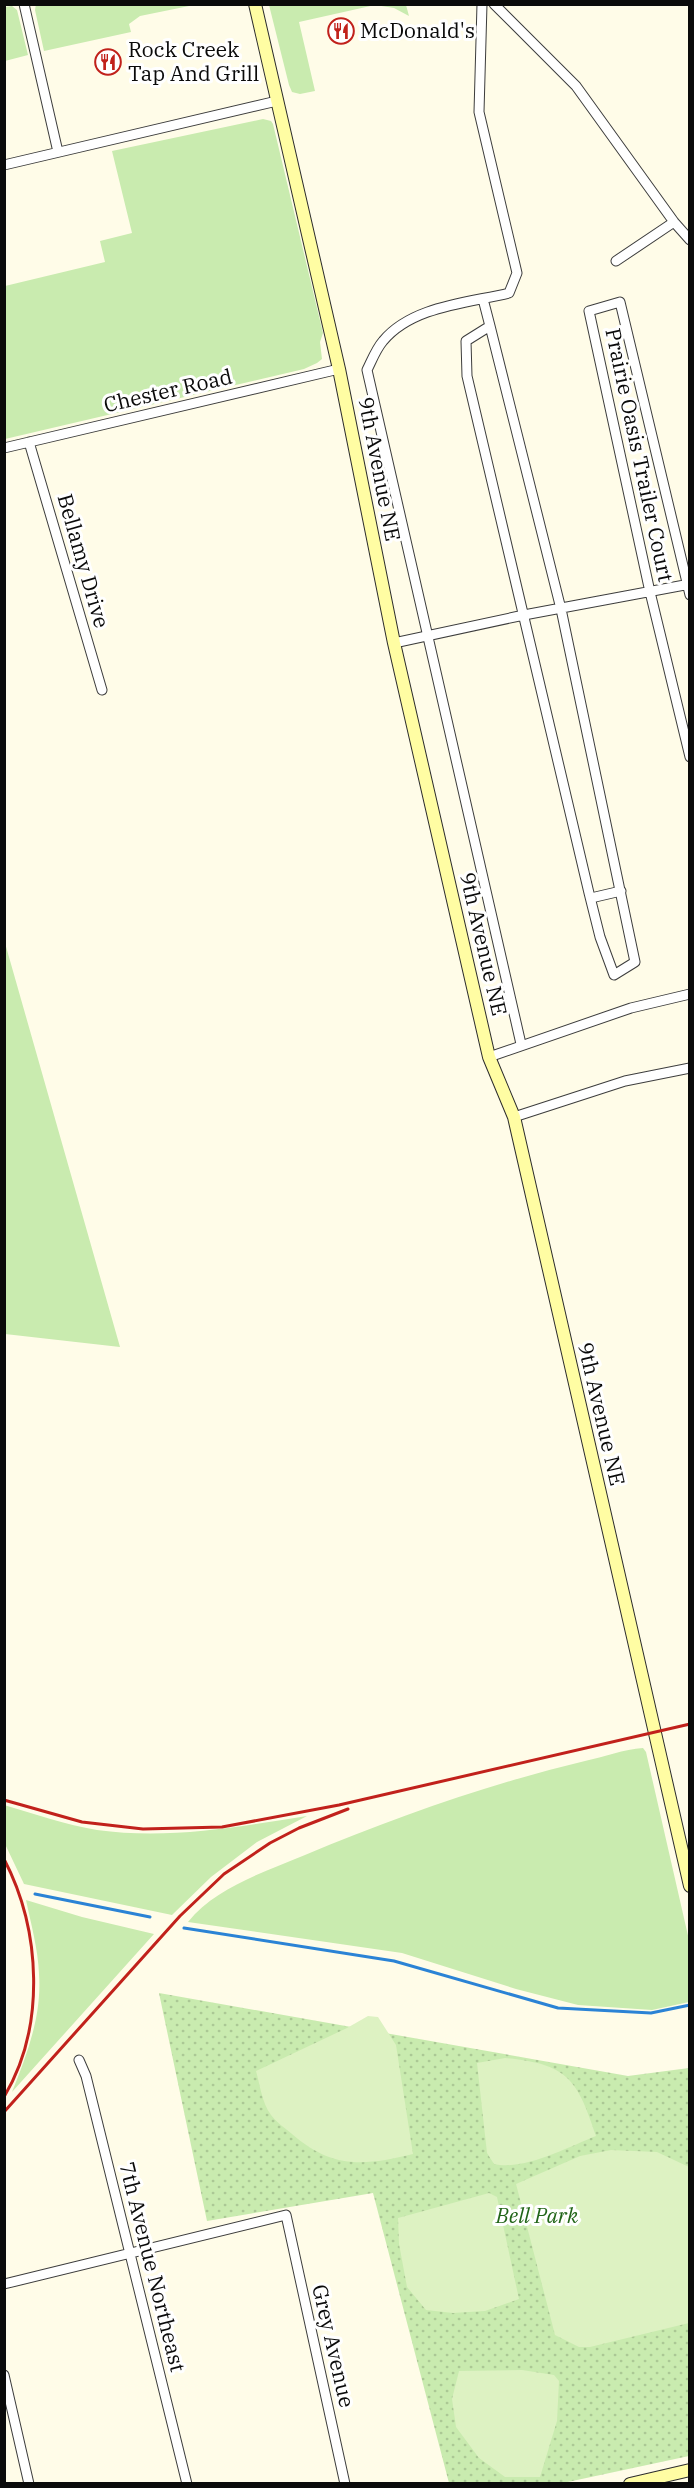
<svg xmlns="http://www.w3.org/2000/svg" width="694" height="2488" font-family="'IBM Plex Serif',serif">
<defs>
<pattern id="park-dots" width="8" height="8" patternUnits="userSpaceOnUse" patternTransform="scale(1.5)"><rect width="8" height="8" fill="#c9ebaf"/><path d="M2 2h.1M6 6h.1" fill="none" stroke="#abc895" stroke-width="1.8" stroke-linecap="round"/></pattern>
</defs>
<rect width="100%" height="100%" fill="#fffce8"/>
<path fill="#c9ebaf" d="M36 4H194V5L140 16 129 24 131 32 44 51 35 10Z
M269 5H406L409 16 394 8 375 5 299 22 315 91 300 94 292 92 289 85Z
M12 6 17 10 28 55 5 61V7Z
M263 119 271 121 273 124 323 333 320 342 322 359 317 363 304 369 5 439V286L105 262 100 241 132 233 112 151Z
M5 943 120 1347 5 1334Z
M643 1748 646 1752 689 1940V2002L652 2010 578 2005 516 1989 402 1953 188 1922C216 1887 265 1872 305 1855 396 1817 489 1784 585 1761 604 1757 624 1749 643 1748Z
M4 1805C35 1814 66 1825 97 1830 168 1840 237 1827 307 1816L257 1842 211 1877 172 1915 24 1884 5 1844Z
M26 1900 82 1917 154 1934 12 2092C27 2054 42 2016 39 1974 38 1949 31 1924 26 1900Z"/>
<path fill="url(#park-dots)" d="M159 1993 628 2076 689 2068V2456L563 2483H449L373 2193 207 2221Z"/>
<path fill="#ddf2c2" d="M368 2016 378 2017 396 2045 413 2154C364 2166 332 2169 292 2134 285 2128 276 2122 271 2115 262 2103 260 2085 256 2071L347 2028Z
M505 2058C567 2064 577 2078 596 2136 568 2147 524 2171 494 2164L487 2153 477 2063Z
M611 2150 657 2152 689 2167V2323L590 2347H579L555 2335 516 2184 580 2156Z
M489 2193 497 2197 519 2299 485 2311 453 2313 426 2310 407 2287 399 2244 398 2218Z
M522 2370 554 2375 559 2381 557 2421 540 2477H505L479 2458 456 2427 452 2399 459 2371Z"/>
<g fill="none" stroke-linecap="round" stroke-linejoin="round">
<path stroke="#2b83d5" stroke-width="3" d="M35 1894 150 1917
M184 1928 394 1961 558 2008 651 2013 690 2005"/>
<g stroke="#3d3d3d" stroke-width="11">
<path id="street" d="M24 4 58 152
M482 4 479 112 517 273 509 293C468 303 412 306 383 341 376 349 372 360 367 370L521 1044
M494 4 576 86 674 222 690 240
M4 165 277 101
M616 261 674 222
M483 299 490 326 561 609 635 962 614 975 600 937 589 893 467 376 466 341 490 326
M29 442 102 690
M4 448 339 369
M690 595 620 302 589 311 650 592 690 757
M394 643 524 615 690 584
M591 898 621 891
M489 1057 631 1008 690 994
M514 1117 625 1081 690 1068
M79 2060 86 2076 187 2484
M4 2284 286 2215 345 2484
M4 2375 29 2484"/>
</g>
<g stroke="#2c2c2c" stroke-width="14">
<path id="secondary" d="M255 4 339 369 394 643 489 1057 514 1117 690 1886
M630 2484 690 2470"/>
</g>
<use href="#street" stroke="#fff" stroke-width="9"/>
<use href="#secondary" stroke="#fffda3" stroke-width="12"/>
<path stroke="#c1211b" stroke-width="3" d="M4 1800 82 1822 143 1829 222 1827 339 1805 690 1724
M4 1859C41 1930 46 2027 4 2097
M4 2112 180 1916 224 1874 270 1843 299 1828 348 1809"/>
</g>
<defs>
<g id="restaurant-ring" transform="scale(1.35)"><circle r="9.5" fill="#fff" stroke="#c1211b" stroke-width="1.5"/><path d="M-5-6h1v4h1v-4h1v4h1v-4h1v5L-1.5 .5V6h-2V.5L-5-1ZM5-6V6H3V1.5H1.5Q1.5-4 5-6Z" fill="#c1211b"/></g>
</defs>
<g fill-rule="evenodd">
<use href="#restaurant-ring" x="341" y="31"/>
<use href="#restaurant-ring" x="108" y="62"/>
</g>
<g text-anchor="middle" stroke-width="6" stroke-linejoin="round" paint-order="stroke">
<g font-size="21" fill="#0a0a0a" stroke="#fff" text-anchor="start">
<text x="360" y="38">McDonald's</text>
<text x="128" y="57">Rock Creek<tspan x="128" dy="24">Tap And Grill</tspan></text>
</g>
<g font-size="21" fill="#0a0a0a" stroke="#fff">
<text transform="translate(168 391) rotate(-13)" y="7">Chester Road</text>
<text transform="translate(639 455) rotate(78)" y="7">Prairie Oasis Trailer Court</text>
<text transform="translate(379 469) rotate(79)" y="7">9th Avenue NE</text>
<text transform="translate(83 561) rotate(74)" y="7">Bellamy Drive</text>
<text transform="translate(483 944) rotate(77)" y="7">9th Avenue NE</text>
<text transform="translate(601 1414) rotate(77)" y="7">9th Avenue NE</text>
<text transform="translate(152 2267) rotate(76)" y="7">7th Avenue Northeast</text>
<text transform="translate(333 2346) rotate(77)" y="7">Grey Avenue</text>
</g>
<g font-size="21" font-style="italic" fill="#216518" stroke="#fff">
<text x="537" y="2223">Bell Park</text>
</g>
</g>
<rect width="694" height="2488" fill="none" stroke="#0a0a0a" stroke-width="12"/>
</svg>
